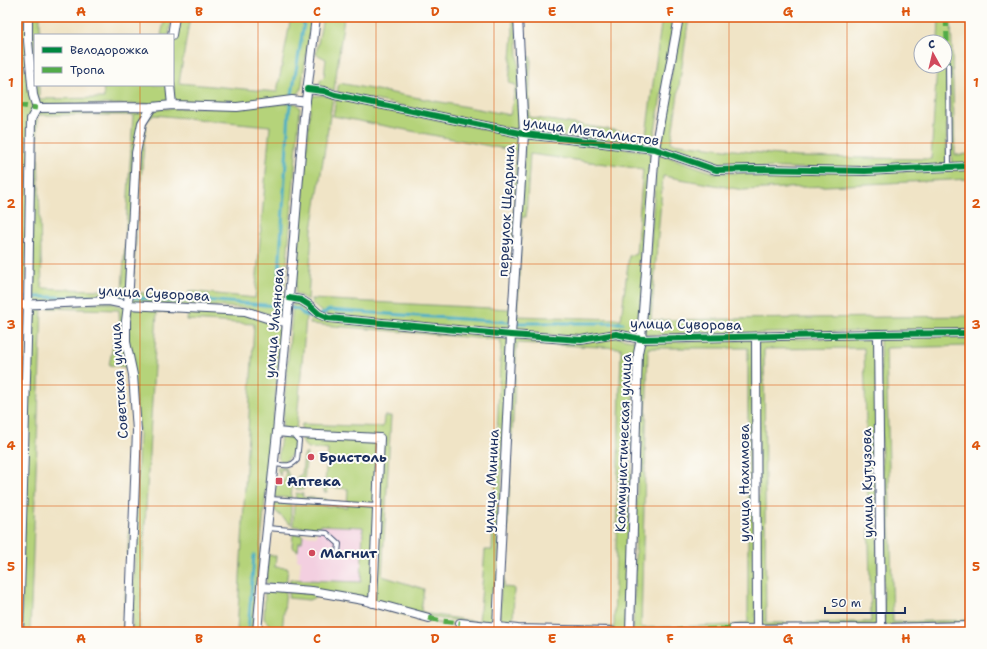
<svg xmlns="http://www.w3.org/2000/svg" width="987" height="649" font-family="'Shantell Sans',sans-serif">
<rect width="100%" height="100%" fill="#fdfcf7"/>
<filter id="ink" filterUnits="userSpaceOnUse"><feTurbulence type="fractalNoise" baseFrequency=".025" numOctaves="2"/><feDisplacementMap in="SourceGraphic" scale="8" xChannelSelector="R" yChannelSelector="G"/><feConvolveMatrix kernelMatrix="1 2 1 2 8 2 1 2 1" color-interpolation-filters="sRGB"/></filter>
<filter id="wash" filterUnits="userSpaceOnUse"><feTurbulence type="fractalNoise" baseFrequency=".012" numOctaves="4" result="noise"/><feDisplacementMap in="SourceGraphic" scale="16" xChannelSelector="R" yChannelSelector="G"/><feGaussianBlur stdDeviation="0.9" result="paint"/><feColorMatrix in="noise" values="0 0 0 0 0 0 0 0 0 0 0 0 0 0 0 0 0 1.4 0 .05"/><feComposite in="paint" operator="in"/></filter>
<g filter="url(#wash)">
<rect width="100%" height="100%" fill="#f0e4c6"/>
<path fill="#f3cfe0" d="M318 525 364 527 361 583 299 580 301 560H297L299 542H302L303 535 317 536Z"/>
<path fill="#b5d37a" stroke="#68816c" fill-rule="evenodd" d="M17 17H26L33 104 25 302H17V267L20 216 17 148Z
M31 17H40V35H35V85H39V99L104 98 103 85H167L169 101 152 104 40 105 35 95Z
M165 17H172L169 35H161Z
M177 17H190L179 83 277 92 291 17H312L301 90 297 95 274 100 237 104 174 102 173 85V41Z
M323 17H344L334 91 320 86V81L324 77 326 59 316 54Z
M512 17H516L522 131 337 92 339 83 510 115 516 85 509 83 513 33Z
M662 17H675L653 142 648 146 525 132 524 56 531 57 529 117 646 135Z
M681 17H689L671 143 797 157 931 159 937 66H945V42H938L939 17H951L955 155 970 154V163L952 164 951 153 949 62H946L947 165 865 169 716 167 661 149 660 142Z
M322 95 333 97 312 230 308 300 295 293 311 96Z
M336 99 522 137 509 332 329 316C322 312 312 307 311 299L510 309 516 151 333 116Z
M292 103 297 104 300 108 283 311 276 316 247 308 131 303V292L188 297 189 291 255 298 270 126 154 115 146 121 133 275 139 152 144 123 152 111 158 109Z
M147 109 140 122 127 302H31L33 118 38 110ZM37 115H133L122 291 42 288Z
M525 137 646 151 651 155 640 335 582 337 516 332 514 330ZM530 154 643 169 636 254 629 256 621 319 517 316 522 217H526Z
M660 154 715 173 970 170V179L743 190 663 176 651 320 970 316V330L644 335 657 155Z
M293 302 300 303 307 307 296 431 282 428Z
M109 303 126 307 134 431 127 632H123L134 446 131 376 125 367 109 365 115 336 120 332 119 310 42 308 30 632H21L30 311 33 307Z
M17 308 22 309 26 314 17 608Z
M131 308 245 313 272 324 278 327 282 331 252 632H237L254 324 187 320 188 314 157 312 139 632H132L139 432 128 341Z
M311 309 317 315 508 337 495 625 441 619 289 587 290 579 306 580 361 582 363 527 319 525 318 529 293 526 294 504 347 507 348 489 328 487 327 492H324L328 450 308 448 305 446 301 439 303 436 301 432 302 424 383 427 384 416H391L382 576 424 589 421 611 429 614 479 622 485 550H492L501 340 310 324Z
M970 336V346L886 348 893 622 970 620V623L884 625 880 337Z
M616 337 638 341 634 353 627 632H621L611 628 519 627 499 625 514 338 582 342ZM517 343 621 348 614 627 513 626 514 588 504 587Z
M876 337 878 626H759L758 340ZM864 348 871 622 766 623 764 349Z
M754 340 756 626 878 632H633L641 353 643 342ZM648 348H748V622L733 625 641 628Z
M281 436 292 437 297 442 296 449 286 461H281L278 458Z
M307 453 303 490 296 489 297 477 302 474 304 455Z
M280 467 286 468 289 477 293 478 291 498 274 497 275 488 279 481H284L286 470 281 469 280 476 277 468Z
M296 493 303 494 302 497 326 499V502L295 499Z
M274 502 291 504V525L273 509Z
M293 534 303 535 302 542H299L298 551 292 547Z
M268 555 276 556 275 567 288 568 286 586 266 584Z
M265 590H286L282 632H269V624L264 619Z
M289 591 363 601 440 623 467 626 577 632H504L443 625 362 604 316 597 309 600 288 598Z"/>
<g fill="none" stroke-linecap="round" stroke-linejoin="round">
<path stroke="#47aec6" stroke-width="3" d="M17 297H102
M107 297H131L171 301 204 300 277 306 298 309 303 314 315 318 329 310 521 323H623
M277 306 289 112 305 17
M248 632 254 555"/>
</g>
</g>
<g filter="url(#ink)">
<g fill="none" stroke-linecap="round" stroke-linejoin="round">
<g stroke="#3b4a6e" stroke-width="6">
<path id="lane" d="M948 63 949 167
M274 464C283 465 290 468 297 460L299 441 293 434
M270 499 377 506
M267 528 327 533 339 544 338 553"/>
</g>
<g stroke="#3b4a6e" stroke-width="10">
<path id="street" d="M172 35 175 17
M170 85 172 105
M307 89 324 91 335 95 524 134 655 149 716 170 752 169 865 171 970 166
M37 108 152 107 172 105 237 107 292 100 306 102
M289 298 301 300 309 305 319 314 328 318 511 335 581 340 616 334 641 339 878 334 970 333
M17 305 109 301 128 305 245 311 273 320 287 322
M878 334 881 632
M756 337 757 628
M277 432 298 434 380 438 373 603
M261 587 312 591 363 600 429 618
M460 623 518 629 610 631 613 632
M497 627 511 335 524 134 518 17
M733 629 881 628 970 626
M19 632 28 305 31 119 37 108 33 95 28 41V17
M129 632 137 431 133 375 126 342V321L128 305 136 153 142 123 152 107
M257 632 261 587 277 432 287 322 304 117 316 17
M630 632 638 353 641 339 655 149 679 17"/>
</g>
<use href="#lane" stroke="#fff" stroke-width="4"/>
<use href="#street" stroke="#fff" stroke-width="8"/>
<path stroke="#52ab49" stroke-width="5" stroke-dasharray="10 5" stroke-linecap="butt" d="M946 17 948 63
M17 105 37 108
M429 618 441 621 460 623
M630 631 733 629"/>
<g stroke="#fdfcf7" stroke-width="8">
<path id="cycleway" d="M307 89 324 91 335 95 524 134 655 149 716 170 752 169 865 171 970 166
M289 298 301 300 309 305 319 314 328 318 511 335 581 340 616 334 641 339 878 334 970 333"/>
</g>
<use href="#cycleway" stroke="#00873e" stroke-width="6"/>
</g>
</g>
<path fill="none" stroke="#de5710" stroke-width="1" stroke-opacity="0.55" d="M140 17V35M258 17V632M376 17V632M494 17V632M611 17V632M729 17V632M847 17V632M140 85V632M17 143H970M17 264H970M17 385H970M17 506H970"/>
<g fill="#d1495b" stroke="#fdfcf7" stroke-width="1.5">
<circle cx="311" cy="457" r="4"/>
<rect x="275" y="477" width="8" height="8" rx="2"/>
<circle cx="312" cy="553" r="4"/>
</g>
<g text-anchor="middle" stroke-width="4" stroke-linejoin="round" paint-order="stroke">
<g font-size="14" fill="#1b2f5e" stroke="#fdfcf7">
<text transform="translate(591 131) rotate(8)" y="5">улица Металлистов</text>
<text transform="translate(506 211) rotate(-87)" y="5">переулок Щедрина</text>
<text transform="translate(154 293) rotate(3)" y="5">улица Суворова</text>
<text transform="translate(274 323) rotate(-85)" y="5">улица Ульянова</text>
<text transform="translate(686 324) rotate(1)" y="5">улица Суворова</text>
<text transform="translate(119 381) rotate(-94)" y="5">Советская улица</text>
<text transform="translate(623 443) rotate(-88)" y="5">Коммунистическая улица</text>
<text transform="translate(491 481) rotate(-87)" y="5">улица Минина</text>
<text transform="translate(744 483) rotate(-90)" y="5">улица Нахимова</text>
<text transform="translate(867 483) rotate(-91)" y="5">улица Кутузова</text>
</g>
<g font-size="14" font-weight="bold" fill="#1b2f5e" stroke="#fdfcf7" text-anchor="start">
<text x="319" y="462">Бристоль</text>
<text x="287" y="486">Аптека</text>
<text x="320" y="558">Магнит</text>
</g>
</g>
<rect width="987" height="649" fill="none" stroke="#fdfcf7" stroke-width="44"/>
<rect x="34" y="34" width="140" height="52" fill="#fdfcf7" stroke="#a3aaba"/>
<rect x="42" y="47" width="20" height="6" fill="#00873e" stroke="#a3aaba"/>
<text x="70" y="54" font-size="12" fill="#1b2f5e">Велодорожка</text>
<rect x="42" y="67" width="20" height="6" fill="#52ab49" stroke="#a3aaba"/>
<text x="70" y="74" font-size="12" fill="#1b2f5e">Тропа</text>
<g transform="translate(933 54) rotate(352)"><circle r="19" fill="#fdfcf7" stroke="#a3aaba"/>
<path d="M0-3L7 15L0 10L-7 15Z" fill="#d1495b"/>
<text y="-6" font-size="11" font-weight="bold" text-anchor="middle" fill="#1b2f5e">С</text>
</g>
<path d="M825 607v6h80v-6" fill="none" stroke="#1b2f5e" stroke-width="2"/>
<text x="831" y="607" font-size="12" fill="#1b2f5e" stroke="#fdfcf7" stroke-width="3" paint-order="stroke">50 m</text>
<rect x="22" y="22" width="943" height="605" fill="none" stroke="#de5710" stroke-width="1.5"/>
<g font-size="13" text-anchor="middle" font-weight="bold" fill="#de5710">
<text x="81" y="16">A</text>
<text x="199" y="16">B</text>
<text x="317" y="16">C</text>
<text x="435" y="16">D</text>
<text x="552" y="16">E</text>
<text x="670" y="16">F</text>
<text x="788" y="16">G</text>
<text x="906" y="16">H</text>
<text x="11" y="87">1</text>
<text x="976" y="87">1</text>
<text x="11" y="208">2</text>
<text x="976" y="208">2</text>
<text x="11" y="329">3</text>
<text x="976" y="329">3</text>
<text x="11" y="450">4</text>
<text x="976" y="450">4</text>
<text x="11" y="571">5</text>
<text x="976" y="571">5</text>
<text x="81" y="643">A</text>
<text x="199" y="643">B</text>
<text x="317" y="643">C</text>
<text x="435" y="643">D</text>
<text x="552" y="643">E</text>
<text x="670" y="643">F</text>
<text x="788" y="643">G</text>
<text x="906" y="643">H</text>
</g>
</svg>
